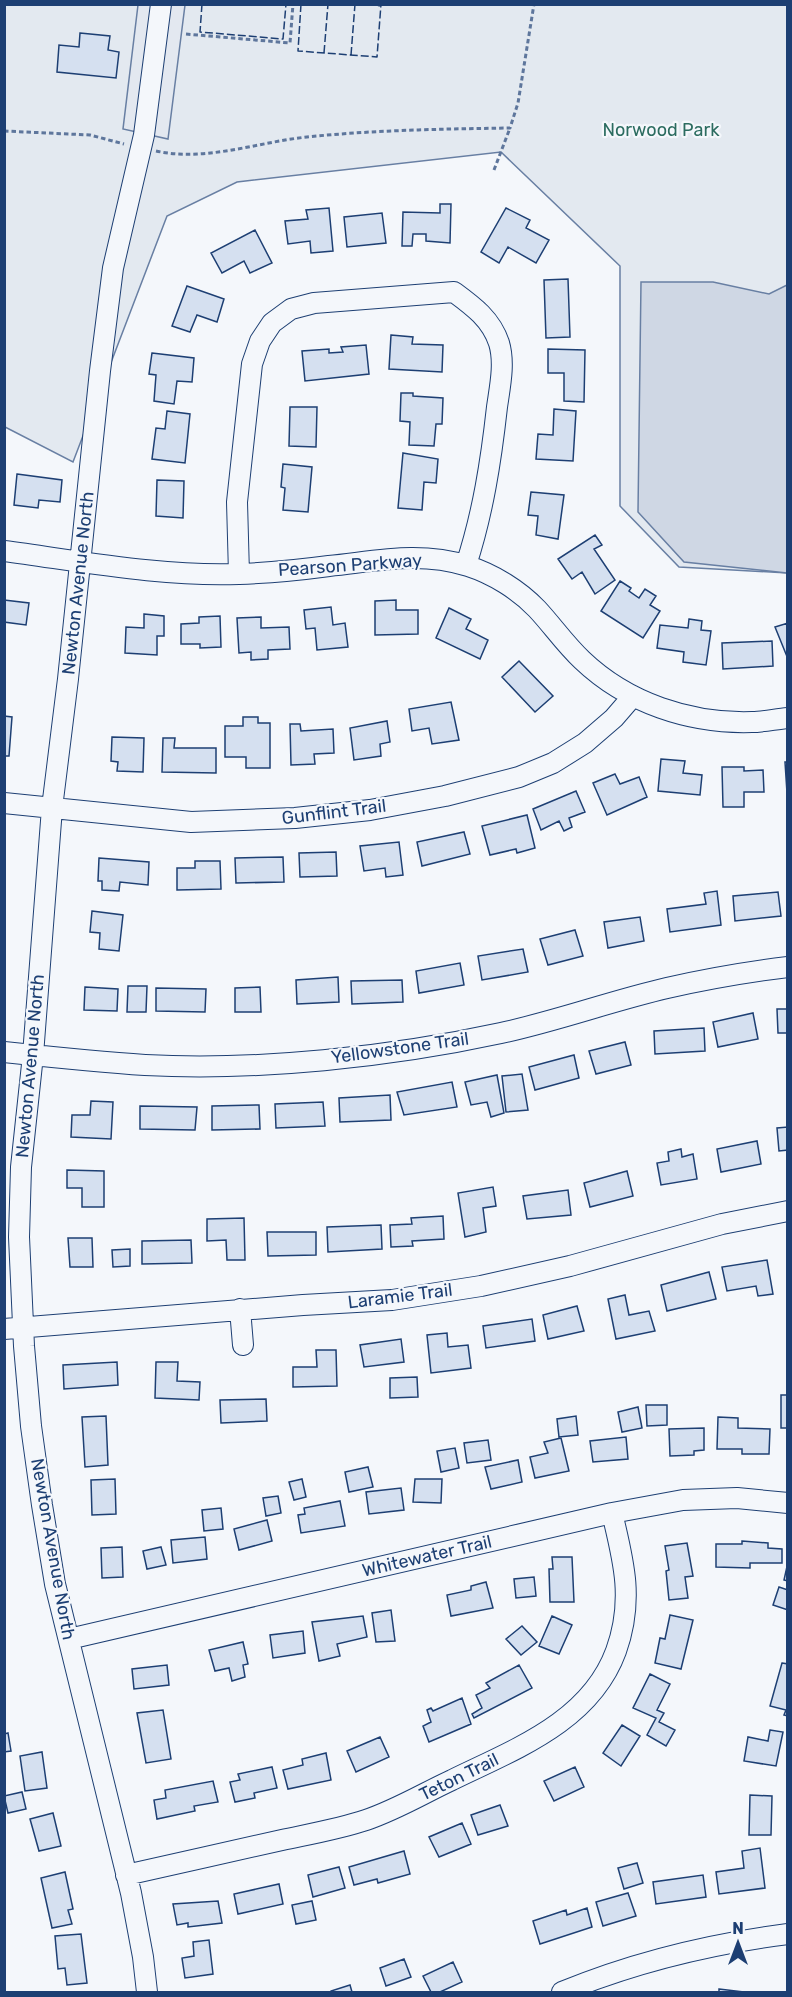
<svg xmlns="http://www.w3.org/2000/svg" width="792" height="1997" font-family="Rubik,sans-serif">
<rect width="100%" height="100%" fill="#f4f7fb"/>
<path fill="#e3e9f0" stroke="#687fa3" stroke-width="1.5" d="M4 5H787V573L679 567 620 506V266L501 152 237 182 167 216 73 462 5 427Z"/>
<path fill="#e3e8f0" stroke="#687fa3" stroke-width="1.5" d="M138 5H185L168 139 123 129Z"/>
<path fill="#cfd7e4" stroke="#687fa3" stroke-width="1.5" d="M641 282H713L769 294 787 285V573L684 562 638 512Z"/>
<path fill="#d5e0f0" stroke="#1d3f73" stroke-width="1.5" d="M80 33 110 36 108 50 119 52 116 78 57 72 59 45 79 47Z
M440 204H451L450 243 426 241V234H413L412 246H402L403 212 440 213Z
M329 208 333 251 311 253 310 241 288 244 285 221 308 219 306 210Z
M506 208 530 220 526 228 549 240 536 263 508 247 499 263 481 252Z
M382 213 386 243 347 247 344 217Z
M255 230 272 263 250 273 244 261 222 273 211 253Z
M568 279 570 337 546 338 544 280Z
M187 286 224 299 217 322 197 315 190 332 172 326Z
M391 335 413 337 412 344 443 345 442 372 389 369Z
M366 345 369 374 305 381 302 351 329 349V353L343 352 341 347Z
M548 349 585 350 584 402 564 401V373H548Z
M152 353 194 358 192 382 177 381 174 404 154 401 156 375 149 374Z
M401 393H413V396L443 398 442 424H436L434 446 409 445 410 422 400 421Z
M290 407H317L316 447 289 446Z
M554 409 576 411 573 461 536 459 538 434 553 435Z
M167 411 190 414 185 463 152 459 156 428 165 429Z
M403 453 438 459 436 483 424 482 422 510 398 508Z
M283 464 312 467 308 512 283 510 285 488 281 487Z
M17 474 62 480 60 502 39 500 38 508 14 505Z
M157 480 184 481 183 518 156 516Z
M531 492 564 495 558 539 536 535 538 516 528 515Z
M595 535 602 545 594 549 615 580 595 594 582 572 572 579 558 559Z
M620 581 631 588 629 591 639 598 645 589 656 596 650 605 660 611 643 638 601 611Z
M4 600 29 603 26 625 4 622Z
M396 600V610H418V634L375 635V601Z
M331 607 333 625 345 623 348 647 317 650 315 628 306 629 304 610Z
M449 608 471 619 466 629 488 640 480 659 436 638Z
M144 614 164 616V636H157V655L125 653 126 627 144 628Z
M220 616 221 647 200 648V644H181V624L199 623V617Z
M261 617V628L289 627 290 649 268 650V659L251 660V652L239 653 237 618Z
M689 619 702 621 701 630 711 631 706 665 683 662 684 652 657 648 660 625 688 628Z
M788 623V659L775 627Z
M772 641 773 666 723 669 722 643Z
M519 661 553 696 535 712 502 677Z
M451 702 459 740 432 744 429 728 412 731 409 709Z
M4 716 12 717 9 756H4Z
M243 717H258V723H270V768H246V757H225V726H243Z
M387 721 390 742 380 744 381 756 354 760 350 728Z
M290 724H300L301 731 333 729 334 753 314 754 315 764 291 765Z
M112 737 144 738 143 772 117 771 118 762 111 761Z
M163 738H175L174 748H216V773L162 772Z
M661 759 685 761 683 773 702 775 700 795 658 791Z
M785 762H788V793H787Z
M722 767H744V771L763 770 764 792H744V807H723Z
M615 774 620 784 639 777 647 797 607 815 593 783Z
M576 791 585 812 569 818 572 827 564 831 559 821 541 830 533 809Z
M527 815 535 848 517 853 516 849 490 855 482 826Z
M464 832 470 854 422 866 417 842Z
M399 842 403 875 386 877 385 868 364 871 360 846Z
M336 852 337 876 300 877 299 853Z
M283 857 284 882 236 883 235 858Z
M99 858 149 862 148 885 120 882 119 891 102 890V881H98Z
M195 861H220L221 889 177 890V868H195Z
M717 891 721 925 670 932 667 909 706 904 704 893Z
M778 892 781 916 735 921 733 896Z
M92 911 123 915 119 951 99 949 100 933 90 932Z
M640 917 644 941 608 948 604 922Z
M575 930 583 956 548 965 540 939Z
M523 949 528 972 482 980 478 956Z
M460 963 464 985 419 993 416 971Z
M338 977 339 1002 297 1004 296 980Z
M402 980 403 1002 352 1004 351 981Z
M128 986H147L146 1012H127Z
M85 987 118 989 117 1011 84 1010Z
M260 987 261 1012H235V988Z
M156 988 206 989 205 1012 156 1011Z
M777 1009H788V1033H778Z
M753 1013 758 1039 718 1047 713 1022Z
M704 1028 705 1051 655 1054 654 1031Z
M625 1042 631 1065 596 1074 589 1051Z
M574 1055 579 1078 535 1090 529 1067Z
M522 1074 528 1110 506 1112 502 1076Z
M497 1075 504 1113 491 1117 487 1102 471 1105 465 1082Z
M452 1082 457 1107 404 1115 397 1092Z
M390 1095 391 1120 340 1122 339 1098Z
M91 1101 113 1102 111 1139 71 1137 72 1115H90Z
M323 1102 325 1126 276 1128 275 1104Z
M259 1105 260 1129 212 1130V1106Z
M140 1106 197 1107 195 1130 140 1129Z
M788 1127V1150L779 1151 777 1128Z
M757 1141 761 1164 721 1172 717 1149Z
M681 1149 682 1157 693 1154 697 1179 661 1185 657 1163 669 1161 668 1152Z
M67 1170 104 1171V1207H82V1188H67Z
M627 1171 633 1196 590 1207 584 1183Z
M493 1187 496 1206 483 1208 486 1232 465 1237 458 1193Z
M568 1190 571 1215 527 1219 523 1196Z
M443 1216 444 1239 412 1241 413 1246 391 1247 390 1225 412 1224 411 1218Z
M244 1218 245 1260H227L226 1240 207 1241V1219Z
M381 1225 382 1249 328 1252 327 1227Z
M267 1232H316V1255L268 1256Z
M68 1238H92L93 1267H70Z
M191 1240 192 1263 142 1264V1241Z
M130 1249V1266L113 1267 112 1250Z
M767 1260 773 1294 758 1296 756 1286 727 1291 722 1267Z
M709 1272 716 1299 667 1311 661 1285Z
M625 1295 629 1315 649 1311 655 1331 616 1339 608 1299Z
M577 1306 584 1331 548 1339 543 1315Z
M532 1319 535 1341 486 1348 483 1326Z
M447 1333 448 1347 468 1345 471 1368 431 1373 427 1335Z
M401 1339 404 1362 364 1367 360 1345Z
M316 1350H336L337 1386 293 1387V1367H317Z
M117 1362 118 1385 64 1389 63 1365Z
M156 1362H178L177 1381 200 1382 199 1400 155 1398Z
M417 1377 418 1397 390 1398V1378Z
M781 1395H788V1428H781Z
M266 1399 267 1421 221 1423 220 1400Z
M646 1405H667V1425L647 1426Z
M638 1407 642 1428 622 1432 618 1412Z
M106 1416 108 1465 85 1467 82 1417Z
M576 1416 578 1435 559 1437 557 1419Z
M718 1417 738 1418V1428L770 1429 769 1454H742V1449H717Z
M704 1428V1450L694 1451V1455L670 1456 669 1429Z
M626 1437 628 1459 593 1462 590 1441Z
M561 1438 569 1471 535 1478 530 1457 548 1453 544 1442Z
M488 1440 491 1460 467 1463 464 1443Z
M455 1448 459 1468 441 1472 437 1451Z
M518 1460 522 1482 491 1489 485 1467Z
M368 1467 373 1487 349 1492 345 1472Z
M115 1479 116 1514 92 1515 91 1480Z
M302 1479 306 1497 294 1500 289 1482Z
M415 1479H442L441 1503 413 1502Z
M401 1488 404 1510 369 1514 366 1492Z
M278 1496 281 1513 266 1516 263 1498Z
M340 1501 345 1526 301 1533 298 1515 305 1514 304 1508Z
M221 1508 223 1529 204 1531 202 1510Z
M267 1520 272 1541 239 1550 234 1529Z
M205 1537 207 1559 173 1563 171 1540Z
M742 1541 768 1543V1548L782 1549V1563H750V1568L716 1567V1544H742Z
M687 1543 693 1576 685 1577 688 1598 669 1600 666 1571 669 1570 665 1546Z
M122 1547 123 1577 102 1578 101 1548Z
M161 1547 166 1565 147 1569 143 1551Z
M552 1557H572L574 1602H550L549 1569H553Z
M788 1562V1581L784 1580Z
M534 1577 536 1596 516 1598 514 1579Z
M486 1582 493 1608 451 1616 447 1595 471 1590V1586Z
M779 1587 788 1590V1610L773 1605Z
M391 1610 395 1641 376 1642 372 1613Z
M670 1615 693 1620 681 1669 655 1663 660 1638 665 1639Z
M363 1616 367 1637 337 1644 340 1656 319 1661 312 1622Z
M552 1616 572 1625 559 1654 539 1646Z
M522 1626 537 1642 521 1655 506 1639Z
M303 1631 305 1653 273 1658 270 1635Z
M243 1642 248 1664 243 1665 245 1677 232 1681 229 1668 215 1671 209 1650Z
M782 1663 788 1664V1716L784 1715 786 1710 770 1706Z
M167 1665 169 1685 134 1689 132 1669Z
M519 1665 532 1688 474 1718 472 1714 482 1708 476 1695 490 1688 486 1683Z
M650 1674 670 1684 657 1710 664 1713 659 1722 675 1730 666 1746 647 1735 656 1718 633 1708Z
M462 1698 471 1724 429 1742 423 1726 431 1722 427 1710 431 1708 433 1711Z
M163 1710 171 1759 146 1763 137 1713Z
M622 1725 640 1736 621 1766 603 1753Z
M770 1730 783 1732 776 1766 744 1761 748 1737 768 1741Z
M8 1733 11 1751 4 1752V1734Z
M380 1737 389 1757 356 1772 347 1751Z
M42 1752 47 1788 25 1791 20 1756Z
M326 1753 331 1780 288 1789 283 1770 303 1765 302 1759Z
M272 1767 277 1788 254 1793 255 1798 235 1802 230 1782 240 1780 238 1774Z
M575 1767 584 1787 554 1801 544 1781Z
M213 1781 218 1802 194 1806 195 1811 157 1819 154 1800 166 1798 165 1790Z
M22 1792 26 1809 8 1813 4 1796Z
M750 1795 772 1796 771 1835H749Z
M500 1805 508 1826 478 1835 471 1815Z
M53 1813 61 1846 39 1851 30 1819Z
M462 1823 471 1844 439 1857 429 1837Z
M760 1848 765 1888 719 1894 716 1872 744 1868 742 1851Z
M404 1851 410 1874 378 1883 377 1879 354 1885 349 1867Z
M637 1863 643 1883 624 1889 618 1868Z
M339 1867 345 1888 313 1897 308 1875Z
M65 1872 73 1909 68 1910 72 1924 52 1928 41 1878Z
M703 1875 706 1897 656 1904 653 1882Z
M279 1884 283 1904 238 1914 234 1894Z
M628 1893 636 1916 603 1926 596 1902Z
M218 1901 222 1923 188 1927V1923L177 1925 173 1904Z
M312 1901 316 1920 296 1924 292 1905Z
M587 1908 592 1927 540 1944 533 1921 566 1910 567 1915Z
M81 1934 87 1983 67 1985 65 1968 58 1969 55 1936Z
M209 1940 213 1974 185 1978 182 1958 194 1956 193 1942Z
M404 1959 411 1977 386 1986 380 1968Z
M453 1962 462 1982 440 1992H431L423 1976Z
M350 1985 352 1992H331V1991Z
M719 1989 744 1992H719Z"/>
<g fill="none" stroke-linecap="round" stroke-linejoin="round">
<g stroke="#1d3f73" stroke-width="22">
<path id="minor" d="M4 551C80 561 163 577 239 574 269 573 299 570 329 566 378 561 419 551 468 566 493 574 519 590 537 609 552 625 565 644 582 660 627 703 690 724 752 722 763 722 776 719 788 718
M239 574 237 502 252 364 260 341 272 323 291 309 314 303 454 292C473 306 491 319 499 343 505 363 500 386 497 407 491 461 483 513 466 565
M4 803 191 822 295 818 370 810 445 796 519 777 553 763 585 743 614 718 633 696
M4 1052C51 1057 98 1062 145 1065 258 1071 390 1057 501 1033 557 1021 611 1001 667 988 707 979 747 972 788 967
M240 1309 243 1345
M4 1329 303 1305 392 1300 481 1286 570 1266 722 1224 788 1211
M69 1639 612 1513 683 1500 737 1498 788 1503
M126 1875C178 1863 230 1852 282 1840 310 1834 339 1829 366 1820 396 1810 424 1793 452 1780 515 1749 590 1722 616 1651 634 1601 624 1562 612 1513
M147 1992 143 1957 131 1893 55 1584 42 1505 31 1426 24 1346 19 1237 21 1167 33 1055 52 808 68 679 100 371 113 268 144 135 161 4
M562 1992C635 1962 709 1944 788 1934"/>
</g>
<path stroke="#5e769c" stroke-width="3" stroke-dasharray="4.5 3" stroke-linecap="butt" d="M186 34 290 43 293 4
M4 131 90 135 124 144
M156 151C206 162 258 142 307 137 375 130 442 129 510 128L518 103 534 4
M494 170 510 128"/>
<use href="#minor" stroke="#f4f7fb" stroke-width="20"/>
<path stroke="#1d3f73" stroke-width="1.5" stroke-dasharray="8 3" stroke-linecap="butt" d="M202 4 200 32 283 39 286 4
M301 4 298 51 377 57 381 4
M367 4 381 6
M324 53 328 4
M351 55 355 4"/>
</g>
<g text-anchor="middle" stroke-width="4.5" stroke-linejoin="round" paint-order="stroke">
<g font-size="18" fill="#2c6c60" stroke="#f4f7fb">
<text x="661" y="136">Norwood Park</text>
</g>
<g font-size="18" fill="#1d3f73" stroke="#f4f7fb">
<text transform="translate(350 565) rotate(-4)" y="6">Pearson Parkway</text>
<text transform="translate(78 583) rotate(-84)" y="6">Newton Avenue North</text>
<text transform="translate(334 812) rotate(-7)" y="6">Gunflint Trail</text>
<text transform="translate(400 1048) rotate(-8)" y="6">Yellowstone Trail</text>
<text transform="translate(30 1066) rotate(-85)" y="6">Newton Avenue North</text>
<text transform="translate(400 1296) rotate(-7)" y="6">Laramie Trail</text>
<text transform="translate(53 1549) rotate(80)" y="6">Newton Avenue North</text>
<text transform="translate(427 1556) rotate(-13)" y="6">Whitewater Trail</text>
<text transform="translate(459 1777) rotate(-26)" y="6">Teton Trail</text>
</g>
</g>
<rect width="792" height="1997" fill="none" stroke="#1d3f73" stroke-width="12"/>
<g transform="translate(738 1943)" stroke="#f4f7fb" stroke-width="4.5" paint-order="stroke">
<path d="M0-4.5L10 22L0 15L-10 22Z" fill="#1d3f73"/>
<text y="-9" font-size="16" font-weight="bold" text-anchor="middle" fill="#1d3f73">N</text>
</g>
</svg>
